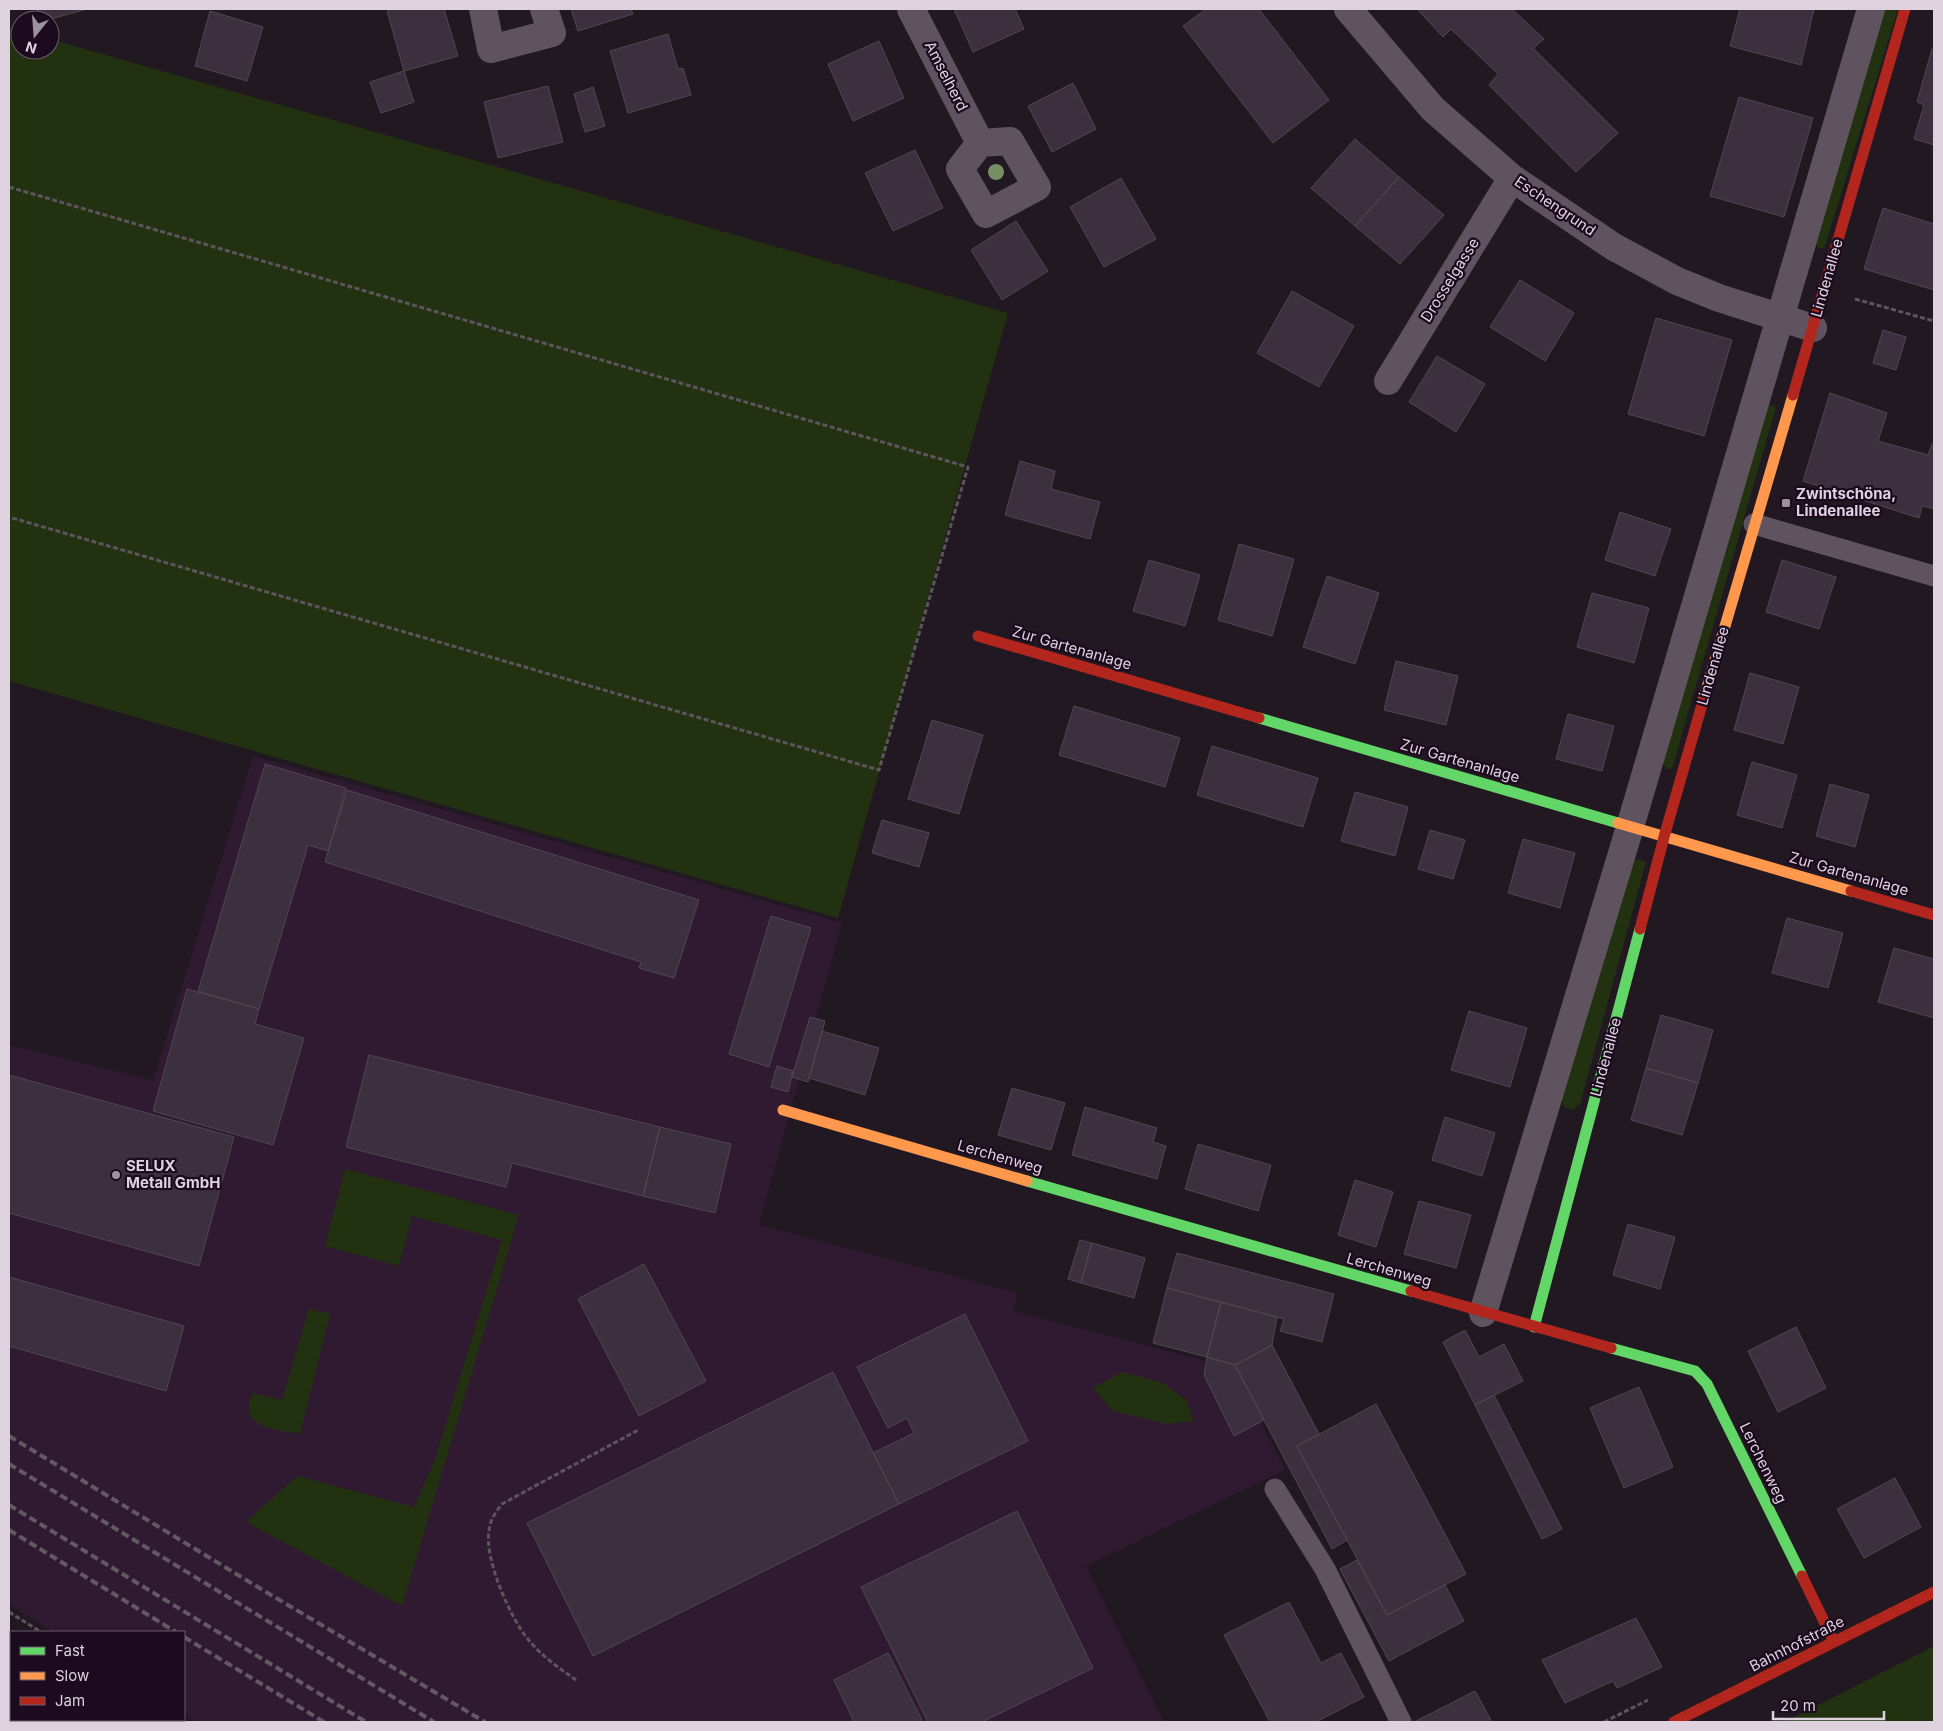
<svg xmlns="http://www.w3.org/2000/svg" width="1943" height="1731" font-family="Inter,sans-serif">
<rect width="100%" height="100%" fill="#221822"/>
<path fill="#301a32" d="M253 756 842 923 759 1225 1018 1293 1013 1311 1233 1368 1285 1470 1086 1566 1164 1722H196L184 1714V1632H53L9 1604V1045L153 1080Z"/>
<path fill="#223210" d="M1881 9H1898L1824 249 1818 248 1814 240Z
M9 27 20 31V50H50V39L1008 313 838 918 9 681Z
M1768 405 1776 407 1672 769H1667L1662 762Z
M1637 859 1646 862 1580 1104 1572 1110 1564 1107 1561 1099 1631 867Z
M345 1169 519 1215 402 1606 246 1522 297 1476 414 1507 435 1459 502 1240 412 1216 399 1266 325 1246Z
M309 1309 330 1314 300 1434C284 1430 250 1430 249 1409 248 1404 251 1398 252 1393L282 1400Z
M1122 1372 1163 1383 1186 1400 1194 1421 1167 1424 1113 1411 1093 1388Z
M1934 1646V1722H1785Z"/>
<path fill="#3d303e" stroke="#504750" d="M37 9H87L47 20H41Z
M394 9H444L458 56 404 71 387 11Z
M571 9H631L633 14 578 31Z
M954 9H1015L1024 29 973 52Z
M1206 9H1259L1329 100 1273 143 1183 26Z
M1417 9H1512L1544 39 1533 48 1618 133 1576 172 1489 85 1498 74 1451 29 1443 37Z
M1740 9H1814L1801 65 1730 46Z
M210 11 263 27 247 81 195 66Z
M668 34 678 69 683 68 691 95 628 113 610 51Z
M879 41 904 98 853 121 828 64Z
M1932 49 1934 50V145L1914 139 1924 105 1917 102Z
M404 71 414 102 381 113 370 82Z
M1073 83 1096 129 1052 152 1028 106Z
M548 86 563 142 498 158 484 102Z
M593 87 605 126 585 132 574 94Z
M1739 97 1813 118 1784 217 1710 196Z
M1355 139 1399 177 1355 226 1311 188Z
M915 150 943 208 893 231 865 173Z
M1399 177 1444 215 1400 264 1355 226Z
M1121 178 1156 239 1104 267 1070 207Z
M1883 208 1934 224V290L1864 269Z
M1016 221 1048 271 1002 300 971 250Z
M1520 280 1574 313 1545 361 1490 327Z
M1292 291 1354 326 1319 387 1257 353Z
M1656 318 1732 340 1704 436 1628 414Z
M1883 330 1906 337 1896 370 1873 363Z
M1437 356 1485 384 1456 432 1409 402Z
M1830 393 1887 413 1878 441 1928 455 1932 444H1934V509L1922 506 1919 518 1803 481Z
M1020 461 1055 471 1051 489 1100 502 1090 539 1005 515Z
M1620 512 1671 529 1655 576 1605 560Z
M1239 544 1294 559 1272 636 1218 620Z
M1149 560 1200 575 1185 626 1133 611Z
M1782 560 1836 577 1819 629 1766 612Z
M1327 576 1379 593 1355 664 1303 647Z
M1592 593 1649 608 1634 663 1577 647Z
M1396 661 1458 676 1446 725 1384 710Z
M1750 673 1799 687 1783 744 1734 730Z
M1074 706 1180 738 1165 787 1059 755Z
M1568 714 1614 726 1602 771 1556 759Z
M932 720 983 735 959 814 908 799Z
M1212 746 1318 778 1303 827 1197 795Z
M1752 762 1797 775 1782 828 1737 815Z
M265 764 346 788 328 851 308 845 259 1009 198 991Z
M1830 784 1869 795 1855 847 1816 836Z
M347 790 699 900 674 978 639 968 641 962 325 862Z
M1355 792 1408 807 1395 856 1341 841Z
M882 820 929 833 919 867 872 853Z
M1430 830 1465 840 1453 879 1418 869Z
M1523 839 1575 853 1560 908 1508 893Z
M771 916 811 928 769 1067 729 1054Z
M1787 918 1843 933 1828 988 1772 973Z
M1894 948 1934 959V1018L1878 1002Z
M187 989 259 1009 255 1024 304 1038 273 1145 153 1111Z
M1469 1011 1527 1028 1510 1087 1451 1070Z
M1661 1015 1713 1030 1698 1083 1646 1068Z
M810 1017 825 1021 808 1082 792 1077Z
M822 1031 879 1048 865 1095 809 1078Z
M369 1055 660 1127 643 1196 512 1163 506 1187 346 1147Z
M777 1066 793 1071 788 1092 771 1087Z
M1646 1068 1698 1083 1682 1135 1631 1120Z
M9 1075 234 1137 199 1266 9 1213Z
M1012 1088 1065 1103 1051 1150 998 1135Z
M1085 1107 1157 1128 1153 1142 1166 1146 1157 1179 1072 1155Z
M1445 1117 1495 1133 1482 1176 1432 1160Z
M660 1127 731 1144 715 1213 643 1196Z
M1198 1144 1271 1165 1258 1211 1185 1189Z
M1355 1180 1393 1192 1376 1247 1338 1235Z
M1419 1201 1471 1215 1456 1268 1404 1254Z
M1628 1224 1675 1237 1660 1289 1613 1275Z
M1080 1240 1092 1243 1081 1283 1068 1279Z
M1092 1243 1145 1258 1134 1298 1081 1283Z
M1177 1253 1334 1294 1322 1342 1280 1331 1284 1319 1167 1288Z
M644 1264 706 1381 639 1416 578 1299Z
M9 1277 184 1326 166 1391 9 1346Z
M1167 1288 1221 1302 1207 1357 1153 1343Z
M1221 1302 1277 1317 1272 1345 1235 1365 1207 1357Z
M965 1314 1028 1441 899 1504 873 1453 914 1433 907 1418 888 1428 857 1367Z
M1796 1327 1826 1388 1778 1412 1748 1351Z
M1465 1330 1479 1357 1504 1344 1523 1381 1475 1405 1443 1342Z
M1272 1345 1319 1434 1297 1446 1347 1540 1332 1549 1235 1365Z
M1207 1357 1235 1365 1264 1420 1234 1436 1204 1375Z
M833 1372 899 1504 593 1656 527 1523Z
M1639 1387 1673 1467 1624 1488 1590 1408Z
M1494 1395 1562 1529 1542 1539 1475 1405Z
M1376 1404 1466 1574 1387 1615 1297 1446Z
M1895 1478 1921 1527 1864 1558 1837 1509Z
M1017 1511 1093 1668 982 1722H928L861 1587Z
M1357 1560 1387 1615 1445 1585 1464 1621 1389 1661 1340 1569Z
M1289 1602 1321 1663 1341 1653 1364 1697 1316 1722H1270L1224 1635Z
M1636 1618 1662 1667 1617 1688 1613 1681 1565 1703 1542 1660Z
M888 1653 923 1722H854L834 1680Z
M1475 1691 1492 1722H1414Z"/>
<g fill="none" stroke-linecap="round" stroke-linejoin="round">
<path stroke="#5e545e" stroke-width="3" stroke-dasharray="5 2.5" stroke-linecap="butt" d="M9 187 968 467 879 770 9 517
M1855 299 1934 321
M9 1612 41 1632
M576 1680C559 1668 540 1655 527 1638 510 1617 484 1558 489 1531 490 1520 495 1513 502 1504L640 1429
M177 1720 181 1722
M1604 1722 1648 1700"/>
<path stroke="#5e535e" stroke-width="21" d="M1754 524 1934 576
M1275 1489 1325 1569 1401 1722"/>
<path stroke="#5e535e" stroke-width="28" d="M483 9 491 49 552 33 544 9
M911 9 980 143
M1348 9 1433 109 1512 178 1614 247 1677 281 1719 298 1813 328
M1010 141 1037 187 986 214 960 169 980 143Z
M1388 381 1512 178
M1483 1313 1630 827 1871 9"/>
<path stroke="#63d668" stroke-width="11" d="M1259 718 1618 823
M1027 1181 1411 1291
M1534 1327 1640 929
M1611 1348 1695 1371 1707 1384 1802 1576"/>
<path stroke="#ff974d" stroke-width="11" d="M1703 701 1793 395
M1618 823 1851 891
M783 1110 1027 1181"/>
<path stroke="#b3261e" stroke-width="11" d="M1793 395 1905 9
M978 636 1259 718
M1851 891 1934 915
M1640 929 1664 837 1703 701
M1411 1291 1611 1348
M1802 1576 1834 1642
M1674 1722 1934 1592"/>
<path stroke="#635963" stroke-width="4" stroke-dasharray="8 4" stroke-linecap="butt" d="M9 1436 271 1595 485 1722
M9 1464 434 1722
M9 1505 366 1722
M9 1530 176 1632
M184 1637 324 1722"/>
</g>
<circle fill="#788d61" cx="996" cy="172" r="8"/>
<g fill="#9d919d" stroke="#1c0a1e" stroke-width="2">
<rect x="1781" y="498" width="10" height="10" rx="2.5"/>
<circle cx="116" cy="1175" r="5"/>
</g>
<g text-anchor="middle" stroke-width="4.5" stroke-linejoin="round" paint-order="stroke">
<g font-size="15" fill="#dfd2df" stroke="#1c0a1e">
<text transform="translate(946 76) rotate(63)" y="5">Amselherd</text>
<text transform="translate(1555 206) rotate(34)" y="5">Eschengrund</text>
<text transform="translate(1827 278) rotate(-74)" y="5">Lindenallee</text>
<text transform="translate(1450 280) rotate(-58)" y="5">Drosselgasse</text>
<text transform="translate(1072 648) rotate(16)" y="5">Zur Gartenanlage</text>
<text transform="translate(1713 666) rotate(-74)" y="5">Lindenallee</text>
<text transform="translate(1460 761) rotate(16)" y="5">Zur Gartenanlage</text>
<text transform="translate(1849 874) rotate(16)" y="5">Zur Gartenanlage</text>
<text transform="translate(1606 1057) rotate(-75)" y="5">Lindenallee</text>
<text transform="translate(1000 1157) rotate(16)" y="5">Lerchenweg</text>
<text transform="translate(1389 1270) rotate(16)" y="5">Lerchenweg</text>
<text transform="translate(1763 1463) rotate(64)" y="5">Lerchenweg</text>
<text transform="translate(1797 1644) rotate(-27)" y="5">Bahnhofstraße</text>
</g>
<g font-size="15" font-weight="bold" fill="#dfd2df" stroke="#1c0a1e" text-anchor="start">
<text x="1796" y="499">Zwintschöna,<tspan x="1796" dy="17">Lindenallee</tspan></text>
<text x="126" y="1171">SELUX<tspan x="126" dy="17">Metall GmbH</tspan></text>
</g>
</g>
<rect width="1943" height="1731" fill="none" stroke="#dfd2df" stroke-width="20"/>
<rect x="10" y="1631" width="175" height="90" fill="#1c0a1e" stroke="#6a5a6b"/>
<rect x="20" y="1647" width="25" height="8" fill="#63d668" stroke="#6a5a6b"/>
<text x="55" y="1656" font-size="15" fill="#dfd2df">Fast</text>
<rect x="20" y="1672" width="25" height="8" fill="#ff974d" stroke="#6a5a6b"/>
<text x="55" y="1681" font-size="15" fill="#dfd2df">Slow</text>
<rect x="20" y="1697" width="25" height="8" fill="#b3261e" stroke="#6a5a6b"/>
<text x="55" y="1706" font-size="15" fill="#dfd2df">Jam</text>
<g transform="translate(35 35) rotate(197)"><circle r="24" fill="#1c0a1e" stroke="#6a5a6b"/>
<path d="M0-4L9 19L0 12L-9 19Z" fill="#9d919d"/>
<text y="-8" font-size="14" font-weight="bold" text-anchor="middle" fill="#dfd2df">N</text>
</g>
<path d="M1773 1711v8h111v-8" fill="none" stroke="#dfd2df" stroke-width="2.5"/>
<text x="1780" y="1711" font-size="15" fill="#dfd2df" stroke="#1c0a1e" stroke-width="4" paint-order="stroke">20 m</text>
</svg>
